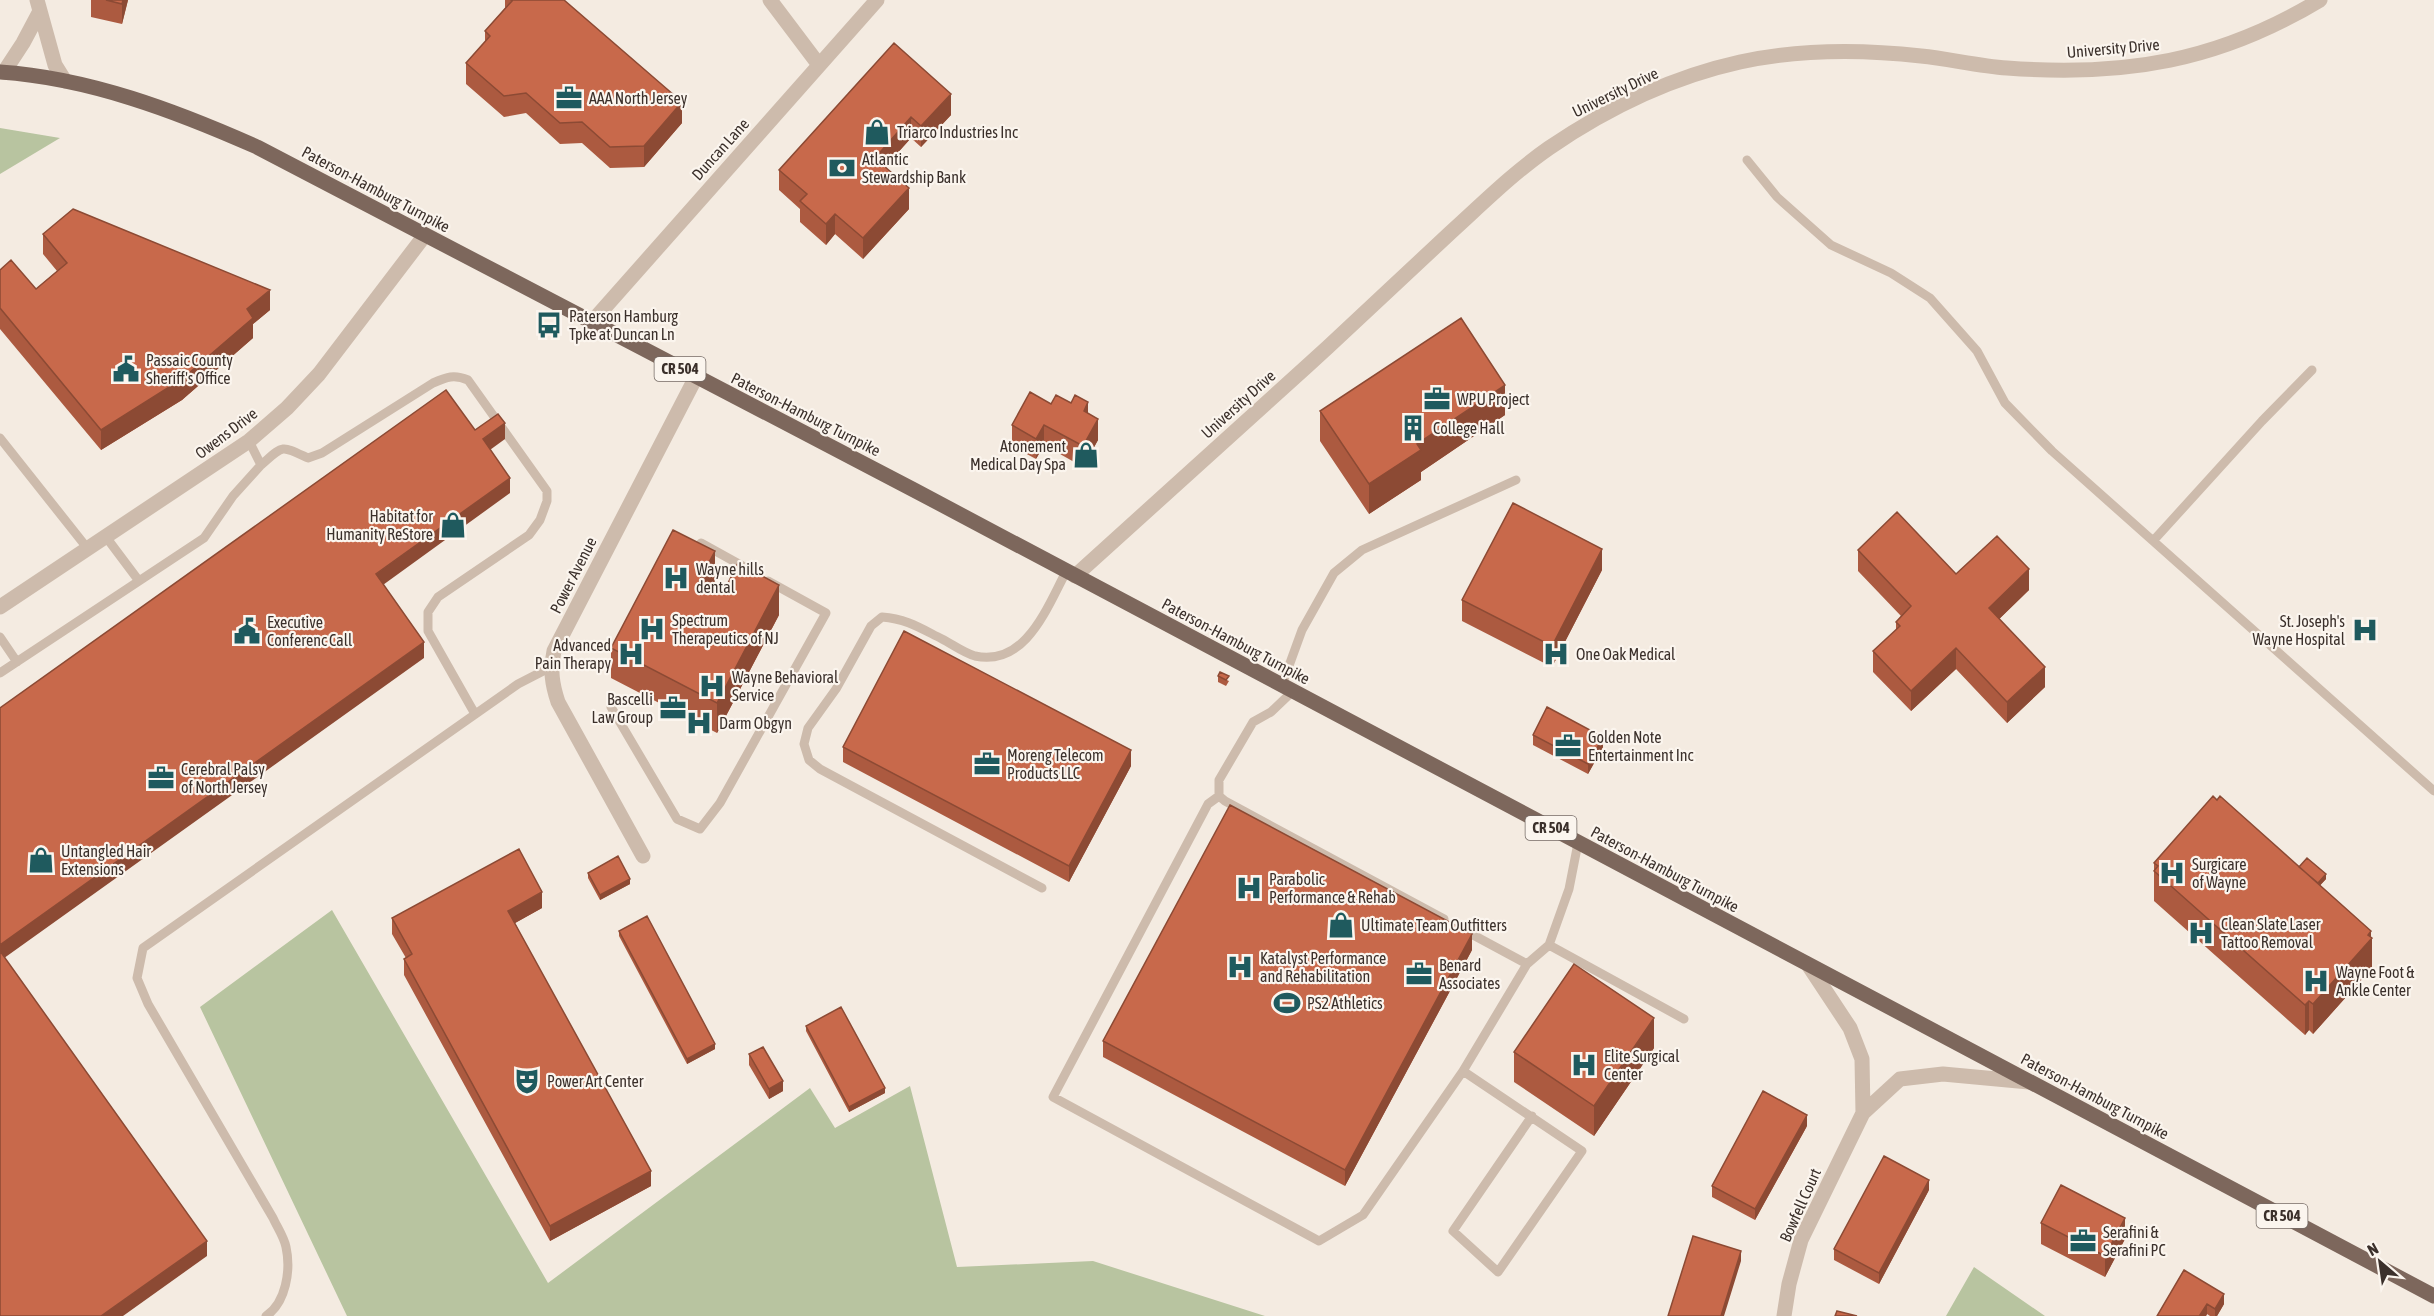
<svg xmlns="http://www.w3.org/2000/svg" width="2434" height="1316" font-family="'Asap Condensed',sans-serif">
<rect width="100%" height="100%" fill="#f4ebe1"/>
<path fill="#b8c4a0" d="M0 128 60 138 0 174Z
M332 910 548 1283 810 1088 835 1128 910 1086 957 1267 1093 1261 1265 1316H347L200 1007Z
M1974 1267 2045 1316H1946Z"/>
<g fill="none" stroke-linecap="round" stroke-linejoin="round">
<path stroke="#cdbbac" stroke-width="9" d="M1747 160 1777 197 1831 245 1891 273 1930 298 1977 351 2005 403 2052 451 2434 791
M0 438 88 549
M261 465C284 445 280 445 308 458L322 453 433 383C447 377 454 374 468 380L547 491V501L540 520 529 535 438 597 428 612V631L475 714
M106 537 139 581
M2153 541 2262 421 2312 370
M701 543 748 569
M0 637 17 662
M0 673 204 538 233 496 261 465 249 441
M1282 685 1302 630 1334 573 1362 550 1516 480
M1293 691 1271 712 1253 722 1219 780V796L1225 801 1444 919
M611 707 677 819 700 829 720 803 826 613 768 581
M1219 796 1208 804 1053 1097 1319 1241 1363 1215 1463 1071 1527 964
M1042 888 820 769 809 760 804 744 808 728 836 689 871 626 882 617C907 619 920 628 942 639 952 644 964 653 975 656 1026 667 1047 607 1066 572
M1462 929 1527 964 1549 945 1569 889 1578 843
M1549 945 1684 1019
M1463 1071 1582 1151 1498 1272 1453 1231 1532 1116
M266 1316C286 1303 291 1270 286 1247 284 1237 277 1227 273 1218L148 1004 137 978 143 948 518 684 551 667"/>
<path stroke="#cdbbac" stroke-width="15" d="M37 0 55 65 65 81
M770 0 819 65
M4 72 23 43 40 11
M591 323 877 0
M1075 576C1159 500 1244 424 1328 347 1369 309 1409 271 1450 233 1482 204 1513 173 1549 148 1606 109 1672 77 1740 62 1800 49 1860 49 1921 56 1950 59 1978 66 2007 68 2125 77 2219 61 2320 0
M0 607 249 441 287 408 319 374 425 235
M643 856 558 702C552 684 550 670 554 651L696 377
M1809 966 1850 1028 1862 1059 1863 1113
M1784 1316 1789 1284 1801 1240 1863 1113 1900 1079 1943 1074 2029 1082"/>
<path stroke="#7d675c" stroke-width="15" d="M0 72C89 78 176 111 257 147L914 490 2434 1296"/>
</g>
<path fill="#ac5a40" d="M91 0H128L122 24 91 17Z
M505 0H564L682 123 644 167 610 168 582 143 560 144 526 113 504 117 466 84V63L485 42V31L505 8Z
M894 43 951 115 921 147 911 138 885 167 909 209 863 259 835 234 826 245 800 222V209L779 190V170Z
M43 234 270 310 253 324V338L182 400 101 450 0 329V270L36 289 57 271 43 254Z
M1320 411 1505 415 1421 472V480L1369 514 1320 441Z
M1088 414 1098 440 1083 467 1044 445 1036 459 1012 446V425Z
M1858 550 1956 574 2029 590 1999 619 2045 687 2007 723 1956 669 1911 711 1873 672V651L1896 630V622L1901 616 1858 571Z
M1602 570 1552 667 1462 621V600Z
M715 581 711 587 723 593 779 615 717 733 611 678V648Z
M1218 676 1229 681 1226 686 1218 682Z
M1533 735 1603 747 1588 774 1533 745Z
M843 747 1131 766 1069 882 843 762Z
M2154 863 2299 867 2326 879 2320 885 2371 937 2372 968 2313 1034 2309 1030 2305 1035 2154 901Z
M588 873 630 884 600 900 588 878Z
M542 908 515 923 651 1186 550 1241 404 975V959L406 958 392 934V918Z
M619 931 715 1049 687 1064 619 936Z
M1472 950 1345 1186 1103 1057V1041Z
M806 1026 885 1093 849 1112 806 1031Z
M1654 1048 1594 1136 1514 1082V1052Z
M749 1054 783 1091 769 1099 749 1065Z
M1807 1126 1755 1220 1712 1197V1186Z
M1929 1190 1879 1284 1834 1260V1249Z
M2041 1223 2125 1239 2105 1277 2041 1244Z
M2184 1270 2224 1304 2217 1316H2210L2207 1314 2206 1316H2157Z"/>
<path fill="#8c4a34" d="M123 0H128L122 24V4Z
M951 94V115L921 147V126Z
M682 102V123L644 167V146Z
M911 117V138L875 178V158Z
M909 188V209L863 259V238Z
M835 214V234L826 245V224Z
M270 290V310L253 324V338L182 400 101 450V430Z
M1505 385V415L1421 472V480L1369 514V484L1417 444Z
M1088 402V423L1084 411Z
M1098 419V440L1083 467V446Z
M505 423V439L483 455V439Z
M1044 425V445L1036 459V439Z
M510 478V493L376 590V574Z
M1602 549V570L1552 667V646Z
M715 551V581L699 611V581Z
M2029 569V590L1989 629V608Z
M779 585V615L717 733V703Z
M424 642V658L0 961V945Z
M1956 648V669L1911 711V691Z
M2045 667V687L2007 723V702Z
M1603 737V747L1588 774V764Z
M1131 750V766L1069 882V866Z
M2326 874V879L2305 902V897Z
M630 879V884L600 900V895Z
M542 892V908L508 927V911Z
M2371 931V939L2372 938V968L2313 1034V1004Z
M1472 934V950L1345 1186V1170Z
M2309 1001V1030L2305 1035V1005Z
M1654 1018V1048L1594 1136V1106Z
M715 1044V1049L687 1064V1059Z
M783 1081V1091L769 1099V1089Z
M885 1088V1093L849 1112V1107Z
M1807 1115V1126L1755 1220V1209Z
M651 1171V1186L550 1241V1226Z
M1929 1180V1190L1879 1284V1273Z
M2125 1218V1239L2105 1277V1256Z
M207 1241V1256L123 1316H101Z
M1741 1251V1261L1724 1316H1721Z
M2224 1294V1304L2217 1316H2215V1309Z
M2207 1304V1314L2206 1316H2200Z"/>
<path fill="#c8694b" stroke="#8c4a34" stroke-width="1.5" d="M106 0H123L122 4Z
M511 0H564L682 102 644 146 610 147 582 122 560 123 526 93 504 96 466 63 490 36 485 31 512 1Z
M894 43 951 94 921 126 911 117 875 158 909 188 863 238 835 214 826 224 800 201 807 194 779 170Z
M73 209 270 290 247 309 253 318 182 379 101 430 0 308V270L11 260 36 289 67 263 43 234Z
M1461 318 1505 385 1417 444 1421 450 1369 484 1320 411Z
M446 390 475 430 498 414 505 423 483 439 510 478 376 574 424 642 0 945V708Z
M1030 392 1051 404 1056 395 1071 403 1075 395 1088 402 1084 411 1098 419 1083 446 1044 425 1036 439 1012 425Z
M1513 503 1602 549 1552 646 1462 600Z
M1897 512 1956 574 1997 536 2029 569 1989 608 2045 667 2007 702 1956 648 1911 691 1873 651 1900 626 1896 622 1911 606 1858 550Z
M673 530 715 551 699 581 723 593 738 563 779 585 717 703 611 648Z
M904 631 1131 750 1069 866 843 747Z
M1220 672 1229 676 1226 680 1218 676Z
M1547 707 1603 737 1588 764 1533 735Z
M2213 796 2217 800 2220 796 2371 931 2368 935 2372 938 2313 1004 2309 1001 2305 1005 2154 871 2158 866 2154 863Z
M1230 805 1472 934 1345 1170 1103 1041Z
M519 849 542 892 508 911 651 1171 550 1226 404 959 412 954 392 918Z
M618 856 630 879 600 895 588 873Z
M2307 858 2326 874 2318 883 2299 867Z
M647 916 715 1044 687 1059 619 931Z
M0 951 207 1241 101 1316H0Z
M1574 964 1654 1018 1594 1106 1514 1052Z
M841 1007 885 1088 849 1107 806 1026Z
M763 1047 783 1081 769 1089 749 1054Z
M1763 1091 1807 1115 1755 1209 1712 1186Z
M1884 1156 1929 1180 1879 1273 1834 1249Z
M2061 1185 2125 1218 2105 1256 2041 1223Z
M1693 1236 1741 1251 1721 1316H1668Z
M2184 1270 2224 1294 2215 1309 2207 1304 2200 1315 2201 1316H2157Z
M1837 1311 1857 1316H1835Z"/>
<defs>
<g id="office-bare" transform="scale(2.07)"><path d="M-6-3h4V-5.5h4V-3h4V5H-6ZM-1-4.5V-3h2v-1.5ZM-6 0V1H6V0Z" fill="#1f5a5e" stroke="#fbf5ee" stroke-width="2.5" paint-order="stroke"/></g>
<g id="shop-bare" transform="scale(2.07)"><path d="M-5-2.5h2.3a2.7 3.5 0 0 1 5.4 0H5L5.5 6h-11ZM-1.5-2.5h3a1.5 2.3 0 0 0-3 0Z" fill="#1f5a5e" stroke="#fbf5ee" stroke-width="2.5" paint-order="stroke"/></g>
<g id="bank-bare" transform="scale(2.07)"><path d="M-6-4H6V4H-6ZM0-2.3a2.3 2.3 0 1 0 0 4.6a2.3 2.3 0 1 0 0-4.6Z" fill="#1f5a5e" stroke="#fbf5ee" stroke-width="2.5" paint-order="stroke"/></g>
<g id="bus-bare" transform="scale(2.07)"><path d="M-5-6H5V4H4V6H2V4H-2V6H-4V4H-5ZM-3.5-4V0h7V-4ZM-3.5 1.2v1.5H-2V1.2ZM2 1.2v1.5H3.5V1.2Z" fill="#1f5a5e" stroke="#fbf5ee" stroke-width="2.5" paint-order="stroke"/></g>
<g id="civic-bare" transform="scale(2.07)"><path d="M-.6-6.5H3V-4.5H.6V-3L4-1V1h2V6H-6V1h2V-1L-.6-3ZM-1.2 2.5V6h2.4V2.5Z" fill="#1f5a5e" stroke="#fbf5ee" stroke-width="2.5" paint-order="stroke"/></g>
<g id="building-bare" transform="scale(2.07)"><path d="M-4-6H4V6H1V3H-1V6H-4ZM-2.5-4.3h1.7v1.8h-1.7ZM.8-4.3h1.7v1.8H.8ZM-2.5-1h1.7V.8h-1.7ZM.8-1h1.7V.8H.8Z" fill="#1f5a5e" stroke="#fbf5ee" stroke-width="2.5" paint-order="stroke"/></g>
<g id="hospital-bare" transform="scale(2.07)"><path d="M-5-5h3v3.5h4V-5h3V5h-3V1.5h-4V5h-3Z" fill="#1f5a5e" stroke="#fbf5ee" stroke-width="2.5" paint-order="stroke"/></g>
<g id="stadium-bare" transform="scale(2.07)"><path d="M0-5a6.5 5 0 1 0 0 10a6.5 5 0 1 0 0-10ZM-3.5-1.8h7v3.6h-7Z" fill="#1f5a5e" stroke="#fbf5ee" stroke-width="2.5" paint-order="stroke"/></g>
<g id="theatre-bare" transform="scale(2.07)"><path d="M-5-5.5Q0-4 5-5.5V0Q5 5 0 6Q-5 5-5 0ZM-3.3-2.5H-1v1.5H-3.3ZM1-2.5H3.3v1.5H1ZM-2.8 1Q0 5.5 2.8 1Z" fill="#1f5a5e" stroke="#fbf5ee" stroke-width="2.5" paint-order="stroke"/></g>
</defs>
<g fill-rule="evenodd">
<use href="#office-bare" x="569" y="98"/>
<use href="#shop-bare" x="877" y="132"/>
<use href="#bank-bare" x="842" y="168"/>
<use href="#bus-bare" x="549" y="325"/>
<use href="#civic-bare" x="126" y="369"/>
<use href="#office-bare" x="1437" y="399"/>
<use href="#building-bare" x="1413" y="428"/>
<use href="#shop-bare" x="1086" y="455"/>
<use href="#shop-bare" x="453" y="525"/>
<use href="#hospital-bare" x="676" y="578"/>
<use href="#hospital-bare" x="652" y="629"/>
<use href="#hospital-bare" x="2365" y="630"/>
<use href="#civic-bare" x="247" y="631"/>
<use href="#hospital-bare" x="631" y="654"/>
<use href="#hospital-bare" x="1556" y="654"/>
<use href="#hospital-bare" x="712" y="686"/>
<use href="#office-bare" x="673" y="708"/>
<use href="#hospital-bare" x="699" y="723"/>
<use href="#office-bare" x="1568" y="746"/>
<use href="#office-bare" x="987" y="764"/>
<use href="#office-bare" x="161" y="778"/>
<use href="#shop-bare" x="41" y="860"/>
<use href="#hospital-bare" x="2172" y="873"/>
<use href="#hospital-bare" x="1249" y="888"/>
<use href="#shop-bare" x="1341" y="925"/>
<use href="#hospital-bare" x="2201" y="933"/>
<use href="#hospital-bare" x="1240" y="967"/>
<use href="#office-bare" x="1419" y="974"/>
<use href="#hospital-bare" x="2316" y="981"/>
<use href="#stadium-bare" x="1287" y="1003"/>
<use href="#hospital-bare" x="1584" y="1065"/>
<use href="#theatre-bare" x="527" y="1081"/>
<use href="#office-bare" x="2083" y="1241"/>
</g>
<g text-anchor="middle" stroke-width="4.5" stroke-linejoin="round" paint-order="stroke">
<g fill="#fbf5ee" stroke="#756b66" stroke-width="1.5">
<rect x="654.5" y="357" width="51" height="24" rx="4.5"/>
<rect x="1525.5" y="816" width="51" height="24" rx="4.5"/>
<rect x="2256.5" y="1204" width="51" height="24" rx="4.5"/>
</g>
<g font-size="15" font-weight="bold" fill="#3b302b">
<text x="680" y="374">CR 504</text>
<text x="1551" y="833">CR 504</text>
<text x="2282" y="1221">CR 504</text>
</g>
<g font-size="16" fill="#3b302b" stroke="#fbf5ee">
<text transform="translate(2113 48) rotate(-5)" y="6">University Drive</text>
<text transform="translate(1615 92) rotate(-26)" y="6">University Drive</text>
<text transform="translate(720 149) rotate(-48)" y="6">Duncan Lane</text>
<text transform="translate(376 189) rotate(28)" y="6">Paterson-Hamburg Turnpike</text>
<text transform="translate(1238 404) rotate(-42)" y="6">University Drive</text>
<text transform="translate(806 414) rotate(27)" y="6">Paterson-Hamburg Turnpike</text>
<text transform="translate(226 433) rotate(-37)" y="6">Owens Drive</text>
<text transform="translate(573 575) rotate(-63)" y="6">Power Avenue</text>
<text transform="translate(1236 641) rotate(28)" y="6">Paterson-Hamburg Turnpike</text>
<text transform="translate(1665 869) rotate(28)" y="6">Paterson-Hamburg Turnpike</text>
<text transform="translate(2095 1096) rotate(28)" y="6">Paterson-Hamburg Turnpike</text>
<text transform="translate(1800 1205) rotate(-66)" y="6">Bowfell Court</text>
</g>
<g font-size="16" fill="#3b302b" stroke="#fbf5ee" text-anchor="start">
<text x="589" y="104">AAA North Jersey</text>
<text x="897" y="138">Triarco Industries Inc</text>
<text x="862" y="165">Atlantic<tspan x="862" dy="18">Stewardship Bank</tspan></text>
<text x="569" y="322">Paterson Hamburg<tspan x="569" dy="18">Tpke at Duncan Ln</tspan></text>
<text x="146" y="366">Passaic County<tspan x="146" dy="18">Sheriff's Office</tspan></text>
<text x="1457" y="405">WPU Project</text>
<text x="1433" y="434">College Hall</text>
<text x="1066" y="452" text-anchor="end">Atonement<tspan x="1066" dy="18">Medical Day Spa</tspan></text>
<text x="433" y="522" text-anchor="end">Habitat for<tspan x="433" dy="18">Humanity ReStore</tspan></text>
<text x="696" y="575">Wayne hills<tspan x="696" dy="18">dental</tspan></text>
<text x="672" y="626">Spectrum<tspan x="672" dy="18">Therapeutics of NJ</tspan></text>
<text x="2345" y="627" text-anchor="end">St. Joseph's<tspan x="2345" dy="18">Wayne Hospital</tspan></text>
<text x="267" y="628">Executive<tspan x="267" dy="18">Conferenc Call</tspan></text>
<text x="611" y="651" text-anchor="end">Advanced<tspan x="611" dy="18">Pain Therapy</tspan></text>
<text x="1576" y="660">One Oak Medical</text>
<text x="732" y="683">Wayne Behavioral<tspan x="732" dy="18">Service</tspan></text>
<text x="653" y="705" text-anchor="end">Bascelli<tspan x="653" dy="18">Law Group</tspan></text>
<text x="719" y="729">Darm Obgyn</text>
<text x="1588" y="743">Golden Note<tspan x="1588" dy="18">Entertainment Inc</tspan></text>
<text x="1007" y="761">Moreng Telecom<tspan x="1007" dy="18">Products LLC</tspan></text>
<text x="181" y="775">Cerebral Palsy<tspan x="181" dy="18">of North Jersey</tspan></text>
<text x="61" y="857">Untangled Hair<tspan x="61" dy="18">Extensions</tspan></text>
<text x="2192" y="870">Surgicare<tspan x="2192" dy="18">of Wayne</tspan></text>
<text x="1269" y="885">Parabolic<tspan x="1269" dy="18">Performance &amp; Rehab</tspan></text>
<text x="2221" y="930">Clean Slate Laser<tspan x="2221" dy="18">Tattoo Removal</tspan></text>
<text x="1361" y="931">Ultimate Team Outfitters</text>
<text x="1260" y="964">Katalyst Performance<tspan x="1260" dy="18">and Rehabilitation</tspan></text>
<text x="1439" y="971">Benard<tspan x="1439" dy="18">Associates</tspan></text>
<text x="2336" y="978">Wayne Foot &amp;<tspan x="2336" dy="18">Ankle Center</tspan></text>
<text x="1307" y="1009">PS2 Athletics</text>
<text x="1604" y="1062">Elite Surgical<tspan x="1604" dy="18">Center</tspan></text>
<text x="547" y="1087">Power Art Center</text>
<text x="2103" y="1238">Serafini &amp;<tspan x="2103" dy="18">Serafini PC</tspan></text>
</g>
</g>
<g transform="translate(2380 1262) rotate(331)" stroke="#fbf5ee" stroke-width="4.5" paint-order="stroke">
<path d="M0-4.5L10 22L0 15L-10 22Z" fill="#3b302b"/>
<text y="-9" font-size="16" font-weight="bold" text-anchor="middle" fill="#3b302b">N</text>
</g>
</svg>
